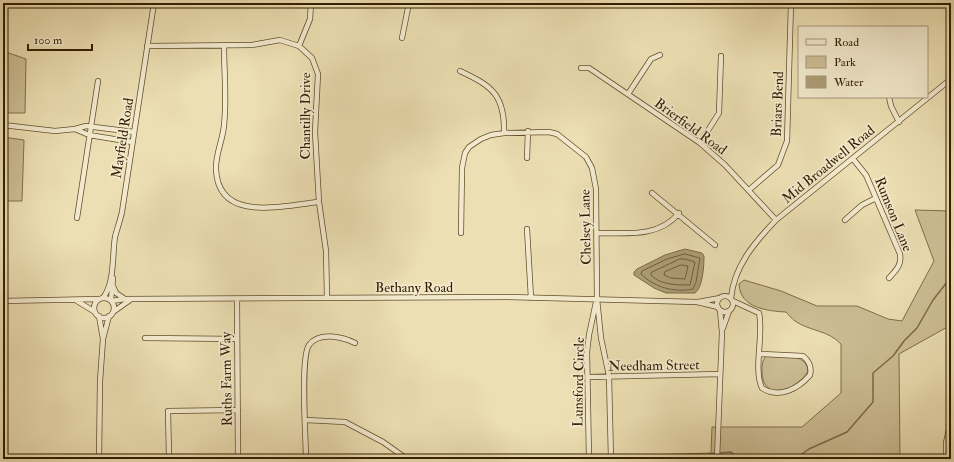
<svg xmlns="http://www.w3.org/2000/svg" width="954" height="462" font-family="'IM FELL Double Pica',serif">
<rect width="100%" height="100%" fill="#ecdfb3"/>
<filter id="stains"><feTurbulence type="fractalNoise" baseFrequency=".005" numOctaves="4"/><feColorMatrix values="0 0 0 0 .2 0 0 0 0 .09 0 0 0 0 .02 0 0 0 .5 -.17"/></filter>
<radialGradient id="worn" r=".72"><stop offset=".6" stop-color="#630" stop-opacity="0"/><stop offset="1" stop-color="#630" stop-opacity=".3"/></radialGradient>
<path fill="#cdbe95" stroke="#806e4a" d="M3 51 26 59 25 113H3Z
M3 137 24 140 22 201H3Z
M915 210 951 211V325L899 354 900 459H644L647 455 711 453 712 427H802L841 393V344C828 330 809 331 795 321 792 319 789 315 786 312 767 311 740 308 739 284L744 280 781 291 817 306H857L888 319 902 321 934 261Z
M766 356C779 357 807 352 808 371 799 389 762 404 762 371 762 365 762 361 766 356Z"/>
<path fill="#ad9d76" stroke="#7d6a47" d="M685 249 702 253 704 256C704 265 703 287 695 293H666L654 288 634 275V272L637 269 665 255Z"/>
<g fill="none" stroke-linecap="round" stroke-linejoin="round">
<path stroke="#705d3b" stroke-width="1" d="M685 254 700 258 696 282 693 289C674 293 654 287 641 274L642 271 667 259Z
M680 259H685L695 262 690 285C677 285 660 285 651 275V273Z
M681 265 688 266 685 279 671 278 664 275 665 272Z"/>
<path stroke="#7d6a47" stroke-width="1.5" d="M719 453 731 452 739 459
M691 459 714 453
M795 459 809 449 847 432 873 402V373L893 356 904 341 917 328 933 300 951 277"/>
<g stroke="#624e2d" stroke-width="6">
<path id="minor" d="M402 38 409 3
M147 46 252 45 280 40 299 46 312 58 318 74 315 132 319 202 326 251 327 298
M224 46C224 72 227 99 224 125 223 140 215 155 216 170 219 224 284 205 319 202
M299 46 310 19 311 3
M581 68H589L700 143 725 165 776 220
M460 71C492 86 505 95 504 133
M628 94 651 59 660 55
M889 97 891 106 899 122
M3 125 55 131 75 129
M132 142 89 135 75 129 86 126 134 132
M700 143 719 113 721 56
M527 158 528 131
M853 159 866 175 900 254C902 265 896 270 889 278
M749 190 778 165 787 141 791 3
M652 193 715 245
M77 218 98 81
M845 220 862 205 876 198
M527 229 531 298
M461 233 462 168 465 153 469 147 481 139 491 135 504 133 549 132 557 134 586 157 592 168 596 189 597 299 601 338 609 376 611 459
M597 233C626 233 659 238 679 213
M113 286 116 293 125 299
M717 304a8 8 0 1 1 16 0a8 8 0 1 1-16 0Z
M103 298C115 282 112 256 115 237 117 229 120 221 122 212L154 3
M731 298C734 266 755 242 776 220L951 79
M94 308a10 10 0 1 1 20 0a10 10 0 1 1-20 0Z
M237 299 238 459
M111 300 113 278 111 277
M3 301 99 299
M77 301 95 312
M112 301 125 299 507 297 697 302 718 307
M733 301 759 313C764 335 753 369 762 388 779 399 798 389 810 375 812 367 809 361 803 356L760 354
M698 302 720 298
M113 312 130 300
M99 316 103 339 100 381 99 459
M723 328 729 311
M145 338 237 339
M103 339 109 316
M588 377 720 374
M306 420 345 422 383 442 407 459
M136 457H169L168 411 238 410
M306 459C306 439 300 358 309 345 319 331 343 337 355 343
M589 459 587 352 589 335 596 302
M717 459 722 332 720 310
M946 459V443L951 420"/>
</g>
<use href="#minor" stroke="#f3eace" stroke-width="4.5"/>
</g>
<g text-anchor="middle" stroke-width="3.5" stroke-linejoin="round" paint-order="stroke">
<g font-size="14" fill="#341d00" stroke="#f3eace">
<text transform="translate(777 104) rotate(-88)" y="5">Briars Bend</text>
<text transform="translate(305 116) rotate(-90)" y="5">Chantilly Drive</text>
<text transform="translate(691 126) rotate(36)" y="5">Brierfield Road</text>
<text transform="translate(122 138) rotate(-81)" y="5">Mayfield Road</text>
<text transform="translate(828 164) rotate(-39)" y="5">Mid Broadwell Road</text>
<text transform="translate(894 214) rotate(68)" y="5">Rumson Lane</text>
<text transform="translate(585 227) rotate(-91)" y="5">Chelsey Lane</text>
<text x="414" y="292">Bethany Road</text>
<text transform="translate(654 365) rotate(-1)" y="5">Needham Street</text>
<text transform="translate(226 379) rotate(-91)" y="5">Ruths Farm Way</text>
<text transform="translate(578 382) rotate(-89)" y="5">Lunsford Circle</text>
</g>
</g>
<rect width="954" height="462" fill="none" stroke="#ecdfb3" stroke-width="16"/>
<rect x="4" y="4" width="946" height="454" fill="none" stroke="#341d00" stroke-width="2"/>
<rect x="8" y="8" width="938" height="446" fill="none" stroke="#341d00"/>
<rect x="798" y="26" width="130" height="72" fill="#f3eace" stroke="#a7987c"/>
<rect x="806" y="39" width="20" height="6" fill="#f3eace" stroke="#a7987c"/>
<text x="834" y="46" font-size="12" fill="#341d00">Road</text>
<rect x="806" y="56" width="20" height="12" fill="#cdbe95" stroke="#a7987c"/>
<text x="834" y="66" font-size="12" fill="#341d00">Park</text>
<rect x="806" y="76" width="20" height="12" fill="#ad9d76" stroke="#a7987c"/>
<text x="834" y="86" font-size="12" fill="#341d00">Water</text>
<path d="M28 44v6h64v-6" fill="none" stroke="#341d00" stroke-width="2"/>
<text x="34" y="44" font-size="12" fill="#341d00" stroke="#f3eace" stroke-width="3" paint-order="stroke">100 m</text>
<rect width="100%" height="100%" filter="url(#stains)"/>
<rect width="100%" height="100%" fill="url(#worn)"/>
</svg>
